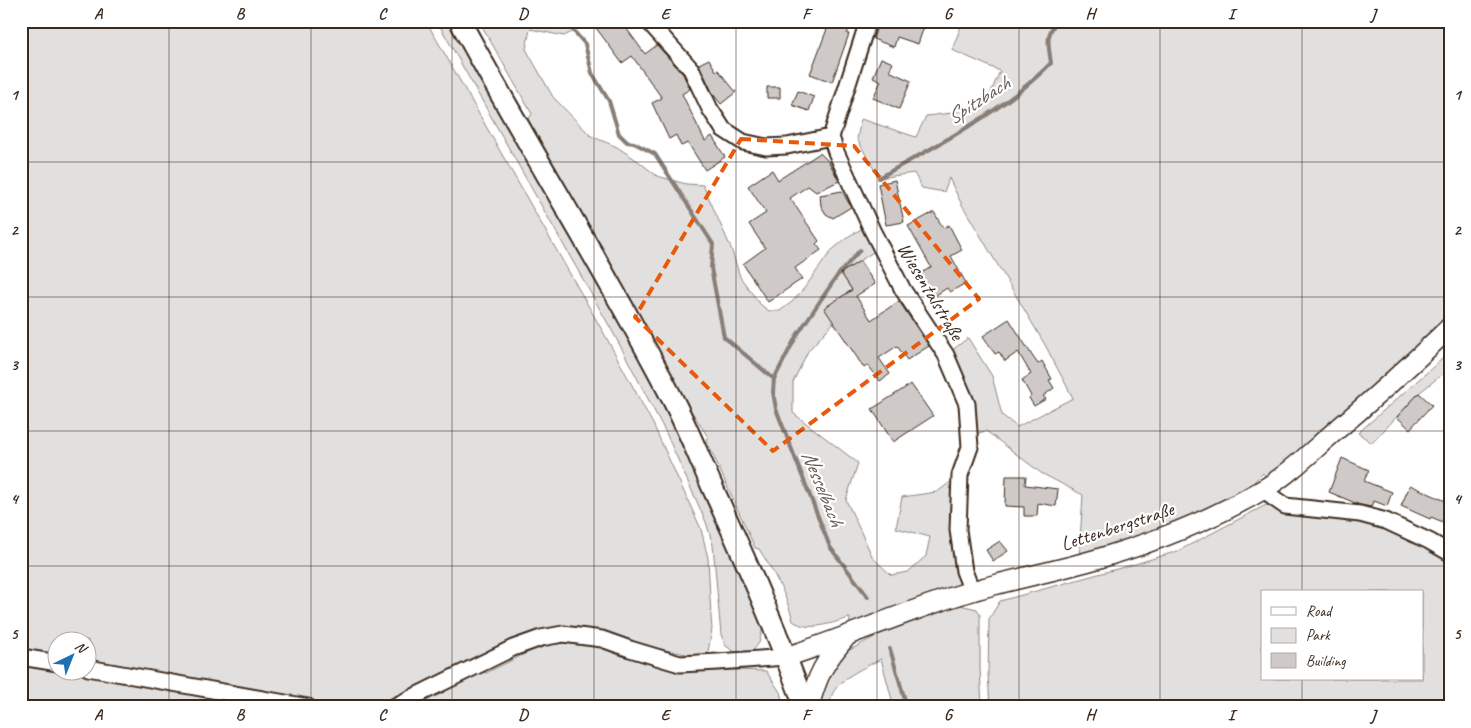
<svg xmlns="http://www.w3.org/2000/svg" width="1471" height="728" font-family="Caveat,sans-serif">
<rect width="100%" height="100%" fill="#fff"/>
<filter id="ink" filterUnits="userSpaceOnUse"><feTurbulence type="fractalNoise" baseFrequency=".02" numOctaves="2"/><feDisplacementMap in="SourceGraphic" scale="10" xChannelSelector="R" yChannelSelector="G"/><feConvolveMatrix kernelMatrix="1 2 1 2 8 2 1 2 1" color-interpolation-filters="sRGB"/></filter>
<g filter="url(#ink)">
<path fill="#e2e0de" stroke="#8e857e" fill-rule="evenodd" d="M21 21H426L606 337 653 424 701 529 708 558 711 617 712 629 707 658 634 644 679 668 766 671 780 692 784 707H407L480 670 486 673 541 646 564 643 565 631 436 679 383 707H338L323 704V707H21ZM58 640H88V670H58Z
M437 21H452L640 358 687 450 720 523 763 627 759 643 752 652 736 653 726 646 721 635 713 545 706 522 666 433 615 336Z
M479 21H582L584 26 564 36 530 29 526 49 553 97 591 136 617 147 638 161 657 176 686 184 703 185 731 248 740 277 760 304 769 311H780L793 301 806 286 831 251 849 236 865 227 878 249 841 273 852 290 825 308 834 322 808 351 793 382V413L858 463 846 500 873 558 891 575 908 572 926 556 930 537 896 528 902 497 937 492 960 475 958 530 972 591 849 634 850 618C833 622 809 633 793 621 787 595 773 571 759 549L755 548 706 439 708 437 686 403 603 248 525 124 532 114Z
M963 21H1450V318L1362 400 1319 437 1266 477 1263 473 1254 482 1221 503 1170 529 1079 556 1083 495 1041 473 986 431 971 435 946 355 968 338 992 376 1002 415 1017 427 1073 398 1044 343 961 203 949 178 944 192 922 188 914 173 879 178 857 139 861 119 916 137 926 116 952 113 987 101 1000 71 952 50Z
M1450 352V368L1419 393 1372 443 1358 433Z
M1266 505 1326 517 1373 520 1450 558V707H990L988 674 989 619 1000 601 1135 564 1178 551ZM1262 592H1422V679H1262Z
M960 605 977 609 980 615V668L982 707H894L881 659C862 669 828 682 830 707H818L830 670 844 653 878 635Z"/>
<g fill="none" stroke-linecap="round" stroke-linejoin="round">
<path stroke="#887e77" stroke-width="4" d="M565 21 585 44 592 73 609 101 619 134 627 142 634 143 655 154 713 244 711 268 724 337 774 379
M879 178C938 144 1002 113 1051 63 1049 47 1044 34 1058 21
M860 250 837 276 797 335 774 379 773 392 776 409 830 547 868 597
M890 649 907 707"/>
</g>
<path fill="#cfcac7" stroke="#3b2a1e" d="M591 21H621L645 54 657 45 683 74 690 89 682 94 705 141 712 136 725 157 705 170 688 143 681 146 676 135 669 139 652 103 662 98 632 56 622 63Z
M830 21H836L850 26 847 34H849L832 82 810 74Z
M879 21H926L918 44 897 37 894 47 873 39Z
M881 58 893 63 889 71 911 81 899 109 873 98 881 81 873 77Z
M709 59 716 71 718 70 736 92 721 104 713 94 699 64Z
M767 87H780V98H767Z
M798 91 814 97 809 111 792 105Z
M820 153 829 162 839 181 816 192 808 186 790 198 819 241 816 244 821 250 795 268 802 279 768 302 743 264 765 248 749 224 766 213 748 186 772 170 778 180Z
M895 180 904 222 886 225 878 184Z
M842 191 851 207 833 218 826 214 821 206 820 195Z
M934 212 943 228 949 225 962 250 951 256 966 283 950 292 947 288 933 297 920 274 931 267 908 226Z
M860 261 875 284 856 296 871 320 899 301 929 346 907 360 897 346 879 358 890 374 880 381 868 365 864 368 824 308 852 290 841 273Z
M1009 319 1033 357 1038 364 1042 361 1052 379 1049 380 1054 388 1043 396 1046 399 1034 406 1029 398 1031 396 1022 380 1031 374 1018 352 1005 361 999 352 995 354 983 336Z
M911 384 933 416 893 442 872 409Z
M1419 393 1432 405 1410 429 1397 417Z
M1342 458 1369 470 1364 481 1392 492 1387 506 1374 501 1372 507 1360 505 1329 492Z
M1006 476H1026L1025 485 1058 489 1056 506 1038 503 1037 516H1024V507L1005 506Z
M1410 485 1450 503V525L1431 517 1430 519 1401 506Z
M1000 541 1008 551 993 561 986 550Z"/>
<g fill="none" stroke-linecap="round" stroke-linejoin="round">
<g stroke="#3b2a1e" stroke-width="19">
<path id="minor" d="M648 21 691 69 710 109 723 129 743 142 766 147 787 146 831 137
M868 21 831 137 836 152 872 230 903 290 946 355 967 404 970 447 960 475 958 530 964 571 972 591
M1265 488 1272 497 1285 506 1360 514 1386 521 1429 541 1450 553
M21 657 58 663
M88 668 308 707
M393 707 513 648 541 638 563 634 602 639 630 649 680 664 718 662 786 657"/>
</g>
<g stroke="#3b2a1e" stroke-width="22">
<path id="tertiary" d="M786 657C849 637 909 609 972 591 1013 579 1056 571 1097 559 1155 542 1212 520 1264 489 1286 476 1307 456 1326 439 1369 403 1410 366 1450 327
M809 707C817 675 825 661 847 636"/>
</g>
<g stroke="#3b2a1e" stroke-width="24">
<path id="secondary" d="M460 21C528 148 606 270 672 398 688 429 701 462 715 493 747 563 778 634 805 707"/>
</g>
<use href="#minor" stroke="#fff" stroke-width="15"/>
<use href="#tertiary" stroke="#fff" stroke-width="19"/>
<use href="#secondary" stroke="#fff" stroke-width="20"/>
</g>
</g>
<path fill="none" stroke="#e8590c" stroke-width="4" stroke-dasharray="10 6" stroke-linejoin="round" d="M741 139 854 146 979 299 773 451 635 317Z"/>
<path fill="none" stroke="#3b2a1e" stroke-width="1" stroke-opacity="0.55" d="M169 21V707M311 21V707M452 21V707M594 21V707M736 21V707M877 21V707M1019 21V707M1160 21V707M1302 21V592M21 162H1450M21 297H1450M21 431H1450M21 566H1450M1302 679V707"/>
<g text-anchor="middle" stroke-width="4.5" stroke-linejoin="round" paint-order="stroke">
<g font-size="20" fill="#3b2a1e" stroke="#fff">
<text transform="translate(931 291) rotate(59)" y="7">Wiesentalstraße</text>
<text transform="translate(1117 526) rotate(-18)" y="7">Lettenbergstraße</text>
</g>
<g font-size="21" font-style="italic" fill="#685b52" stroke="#fff">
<text transform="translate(978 100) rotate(-33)" y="7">Spitzbach</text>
<text transform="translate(823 488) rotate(68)" y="7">Nesselbach</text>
</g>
</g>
<rect width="1471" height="728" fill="none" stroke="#fff" stroke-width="55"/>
<rect x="1261" y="590" width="162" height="90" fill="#ffffff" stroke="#b1aaa5"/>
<rect x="1271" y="607" width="25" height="8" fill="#ffffff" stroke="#b1aaa5"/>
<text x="1306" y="616" font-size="15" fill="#3b2a1e">Road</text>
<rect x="1271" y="628" width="25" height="15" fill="#e2e0de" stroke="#b1aaa5"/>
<text x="1306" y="640" font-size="15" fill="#3b2a1e">Park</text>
<rect x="1271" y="653" width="25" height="15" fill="#cfcac7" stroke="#b1aaa5"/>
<text x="1306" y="666" font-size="15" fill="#3b2a1e">Building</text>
<g transform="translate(72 656) rotate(43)"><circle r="24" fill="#ffffff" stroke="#b1aaa5"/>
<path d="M0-4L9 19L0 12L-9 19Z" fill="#1f6fb2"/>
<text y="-8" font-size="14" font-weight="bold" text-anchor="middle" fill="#3b2a1e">N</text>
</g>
<rect x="28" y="28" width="1416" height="672" fill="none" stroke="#3b2a1e" stroke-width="2"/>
<g font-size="16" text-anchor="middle" font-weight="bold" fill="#3b2a1e">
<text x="98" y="19">A</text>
<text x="240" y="19">B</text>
<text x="382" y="19">C</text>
<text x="523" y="19">D</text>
<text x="665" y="19">E</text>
<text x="806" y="19">F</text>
<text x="948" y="19">G</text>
<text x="1090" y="19">H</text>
<text x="1231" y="19">I</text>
<text x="1373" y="19">J</text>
<text x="14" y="100">1</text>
<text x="1457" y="100">1</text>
<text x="14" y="235">2</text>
<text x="1457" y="235">2</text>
<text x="14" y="370">3</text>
<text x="1457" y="370">3</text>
<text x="14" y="504">4</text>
<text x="1457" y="504">4</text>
<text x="14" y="639">5</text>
<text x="1457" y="639">5</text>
<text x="98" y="720">A</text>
<text x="240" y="720">B</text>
<text x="382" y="720">C</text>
<text x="523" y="720">D</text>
<text x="665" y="720">E</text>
<text x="806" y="720">F</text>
<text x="948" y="720">G</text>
<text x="1090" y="720">H</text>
<text x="1231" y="720">I</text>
<text x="1373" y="720">J</text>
</g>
</svg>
